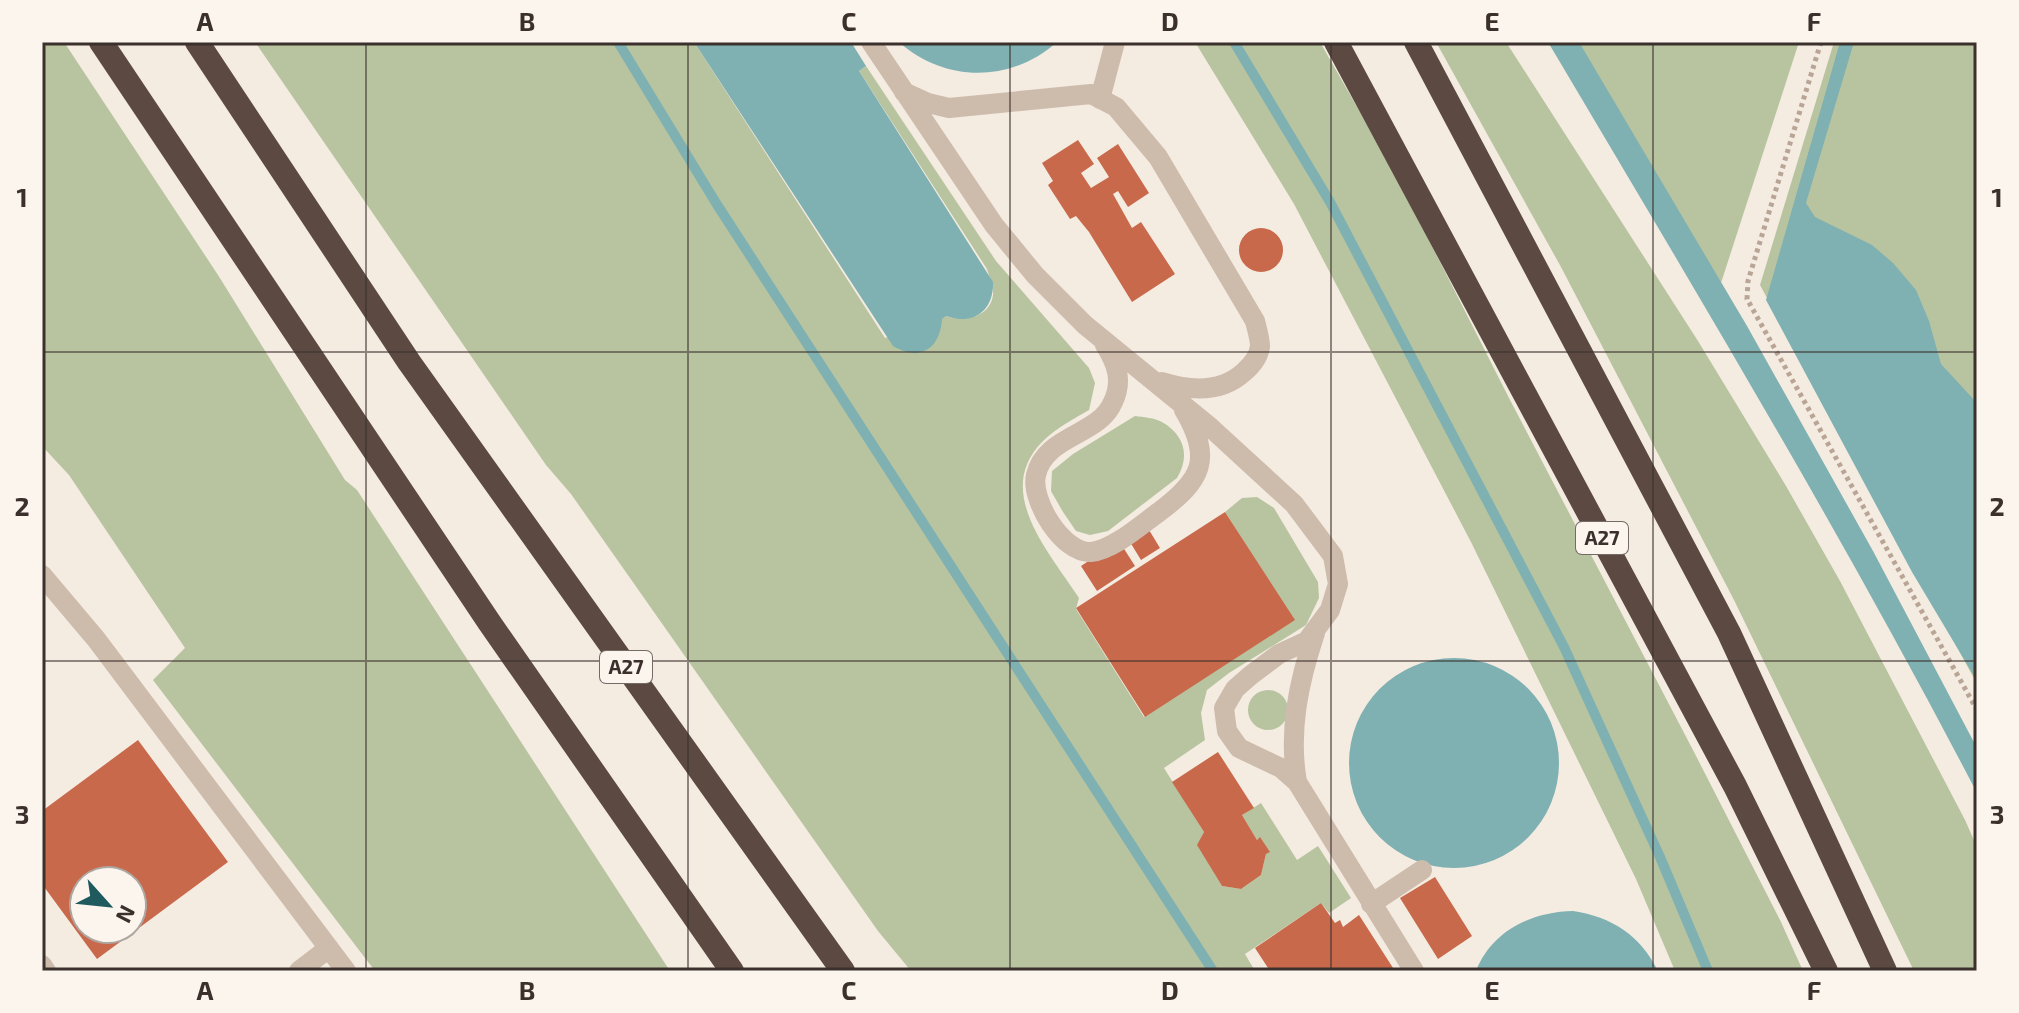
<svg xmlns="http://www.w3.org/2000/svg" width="2019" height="1013" font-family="'Exo 2',sans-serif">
<rect width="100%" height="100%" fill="#f4ebe1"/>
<path fill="#b8c4a0" d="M42 42H64L218 275 345 480 357 490 670 971H375L153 680 185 648 69 475 42 446Z
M255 42H694L885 338 946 316C964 323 990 317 993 295 994 287 989 277 987 269L859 71 866 66 996 261 1089 368 1095 383 1089 410C1073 419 1055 429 1042 442 993 492 1050 553 1079 598L1076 609 1144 717 1294 620 1225 512 1242 498 1257 497 1274 508 1318 582 1319 598 1306 625 1229 673 1207 690 1201 713 1205 740 1164 768 1204 832 1198 845 1222 886 1241 889 1261 875 1266 854 1269 852 1260 838 1257 840 1242 815 1261 803 1297 860 1318 846 1351 898 1329 913 1321 903 1245 954 1255 971H911L878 931 571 494 546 465Z
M1195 42H1320L1398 179 1509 398 1694 752 1781 922 1803 971H1675L1636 879 1471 542 1294 204Z
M1436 42H1506L1698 341 1786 486 1840 581 1965 820 1977 847V971H1914L1734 600 1561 267Z
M1574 42H1799L1721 283Z
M1834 42H1977V684L1760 285Z
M1135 416C1143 417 1155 418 1162 422 1185 435 1190 457 1177 478L1108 531 1090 535 1076 531 1063 512 1051 491 1052 471 1073 454Z
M1248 710a20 20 0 1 1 40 0a20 20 0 1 1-40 0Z"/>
<path fill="#7fb0b2" d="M694 42H851L866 66 859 71 993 282C994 311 973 326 946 316L942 319C940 349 920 362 893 346Z
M899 42H1057C1011 83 945 83 899 42Z
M1548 42H1579L1747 326 1873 551 1977 748V793C1844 537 1695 290 1548 42Z
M1840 42H1854L1806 203 1815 217 1872 245 1893 263 1916 290 1929 321 1941 364 1977 403V681L1912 572 1766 300Z
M1349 763a105 105 0 1 1 210 0a105 105 0 1 1-210 0Z
M1573 911C1612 917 1640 935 1658 971H1476C1492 930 1532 912 1573 911Z"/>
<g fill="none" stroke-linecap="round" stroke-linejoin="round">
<path stroke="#7fb0b2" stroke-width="10" d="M618 42 716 203 1213 971
M1234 42 1330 202 1564 647 1660 857 1708 971"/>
</g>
<path fill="#c8694b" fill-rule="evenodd" d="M1078 140 1094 164 1081 173 1091 188 1109 177 1097 158 1118 144 1149 193 1128 207 1118 191 1113 194 1132 228 1141 222 1175 274 1132 302 1089 232 1076 216 1070 219 1048 185 1053 181 1042 163Z
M1239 250a22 22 0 1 1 44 0a22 22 0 1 1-44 0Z
M1225 512 1295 620 1145 717 1076 608Z
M1149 530 1160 548 1141 560 1130 542Z
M1119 541 1135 566 1097 591 1081 566Z
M138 740 228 862 97 959 42 884V811ZM84 881H132V929H84Z
M1218 752 1254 808 1242 815 1257 840 1260 837 1270 852 1266 854 1261 875 1241 889 1222 886 1197 845 1204 832 1172 782Z
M1435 877 1472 936 1438 959 1400 898Z
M1321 903 1335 923 1340 920 1343 927 1359 915 1395 971H1270L1255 948Z"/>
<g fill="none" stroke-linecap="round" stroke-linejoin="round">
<path stroke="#b9a596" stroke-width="5" stroke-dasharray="4 4" stroke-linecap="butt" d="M1821 42 1748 281 1747 299 1977 710"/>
<path stroke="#cdbbac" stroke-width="20" d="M871 42 994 225 1035 275 1085 325 1210 427 1294 504 1333 556 1338 584 1330 610 1307 641 1279 654 1251 675 1235 689 1224 708 1227 731 1239 748 1281 768 1297 782 1414 971
M904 92 928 103 949 108 1091 94 1116 107 1158 157 1255 321C1257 329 1260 339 1260 346 1259 357 1252 365 1244 372 1221 393 1190 391 1162 382
M1100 99 1115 42
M1105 345C1117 364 1123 381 1113 402 1099 436 1045 435 1036 475 1030 500 1063 554 1091 552 1113 550 1142 524 1159 512 1202 480 1213 459 1184 410
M42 575 96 639 346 971
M1297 782C1288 731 1299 681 1315 633
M1371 904 1422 870
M42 965 46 971
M299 971 329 948"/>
<path stroke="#5c4a42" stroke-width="24" d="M101 42 489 622 732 971
M197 42 409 362 843 971
M1336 42 1735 786 1826 971
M1416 42 1729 633 1885 971"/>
</g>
<path fill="none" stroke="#3b302b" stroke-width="2" stroke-opacity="0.55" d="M366 42V971M688 42V971M1010 42V971M1331 42V971M1653 42V971M42 352H1977M42 661H1977"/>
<g text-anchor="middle" stroke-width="7" stroke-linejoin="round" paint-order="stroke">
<g fill="#fbf5ee" stroke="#756b66" stroke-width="2">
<rect x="1576" y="522" width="52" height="32" rx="6"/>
<rect x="600" y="651" width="52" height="32" rx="6"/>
</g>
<g font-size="20" font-weight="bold" fill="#3b302b">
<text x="1602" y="545">A27</text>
<text x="626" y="674">A27</text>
</g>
</g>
<rect width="2019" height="1013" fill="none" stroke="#fbf5ee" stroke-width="88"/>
<g transform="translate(108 905) rotate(117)"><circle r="38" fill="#fbf5ee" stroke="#aea6a0" stroke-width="2"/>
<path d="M0-6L14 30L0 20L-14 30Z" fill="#1f5a5e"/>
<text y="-12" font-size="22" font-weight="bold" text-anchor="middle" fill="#3b302b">N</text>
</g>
<rect x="44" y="44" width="1931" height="925" fill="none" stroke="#3b302b" stroke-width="3"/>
<g font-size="26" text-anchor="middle" font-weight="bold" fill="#3b302b">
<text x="205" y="31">A</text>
<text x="527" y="31">B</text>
<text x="849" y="31">C</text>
<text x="1170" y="31">D</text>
<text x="1492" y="31">E</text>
<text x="1814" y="31">F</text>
<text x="22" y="207">1</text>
<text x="1997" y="207">1</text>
<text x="22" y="516">2</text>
<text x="1997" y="516">2</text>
<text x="22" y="824">3</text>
<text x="1997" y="824">3</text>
<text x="205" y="1000">A</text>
<text x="527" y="1000">B</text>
<text x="849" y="1000">C</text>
<text x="1170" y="1000">D</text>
<text x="1492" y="1000">E</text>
<text x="1814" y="1000">F</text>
</g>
</svg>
